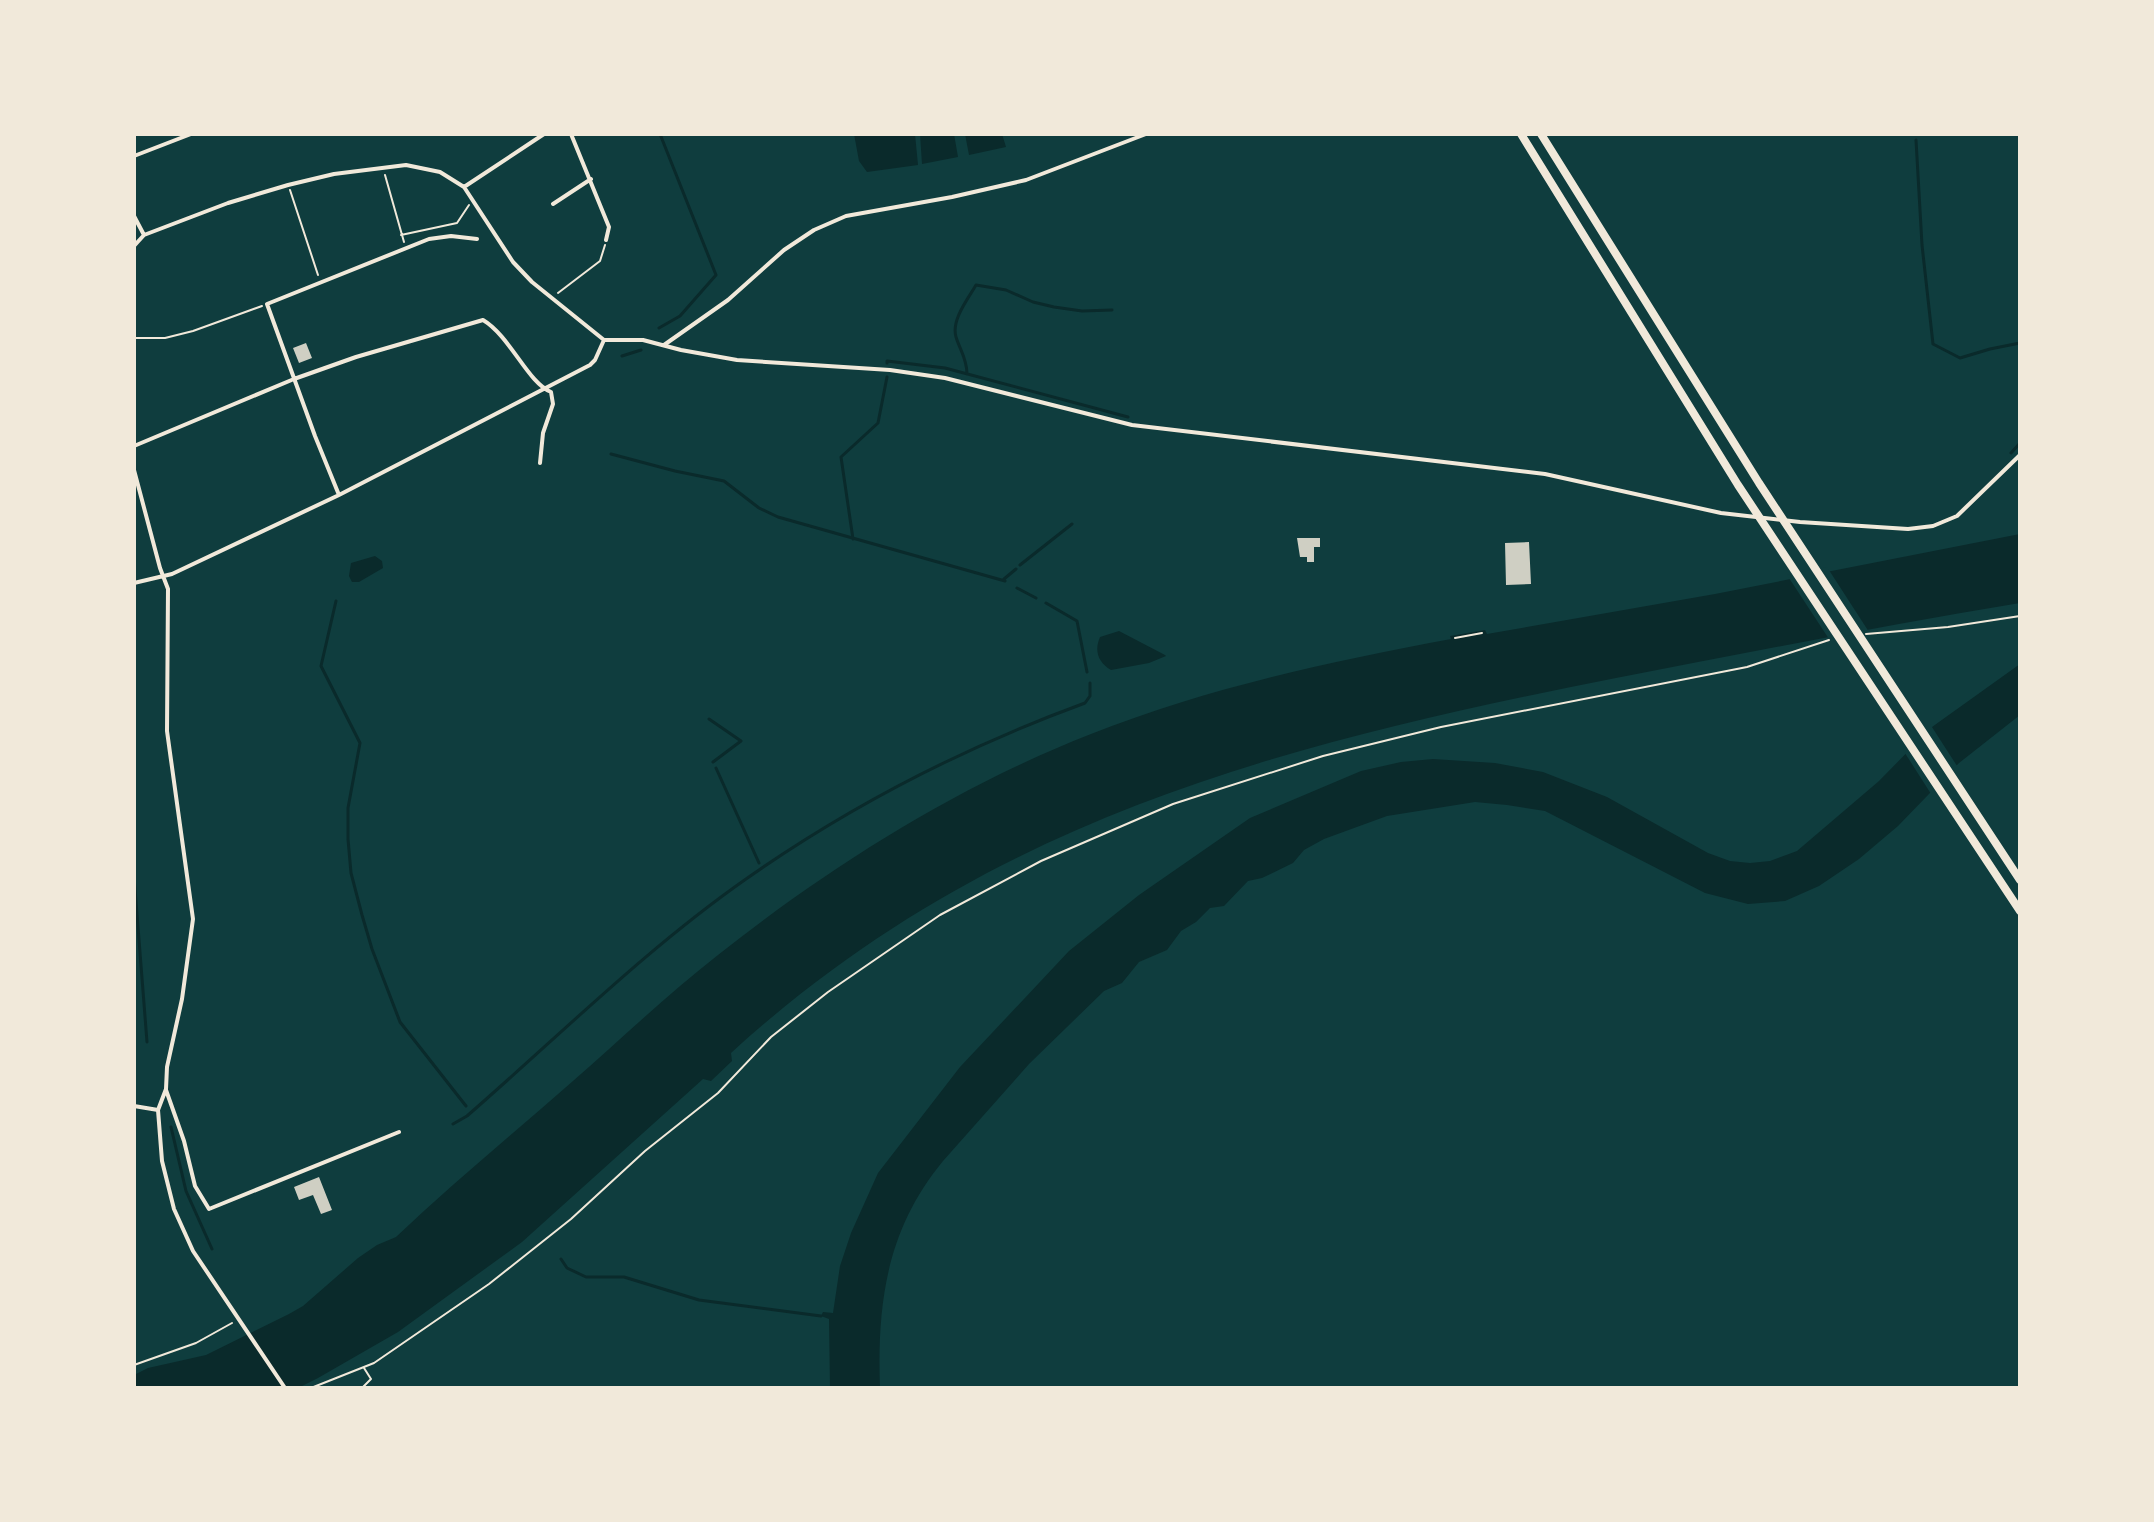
<svg xmlns="http://www.w3.org/2000/svg" width="2154" height="1522" font-family="Raleway,sans-serif">
<rect width="100%" height="100%" fill="#0f3d3e"/>
<path fill="#0a2a2b" d="M854 134H915L918 165 867 172 859 161Z
M920 134H954L958 157 922 164Z
M965 134H1002L1006 147 969 155Z
M2020 534V603C1885 625 1751 652 1616 678 1284 744 989 817 731 1053L732 1061 711 1081 703 1079 522 1242 398 1332 318 1378 298 1388H134V1375L148 1368 206 1355 289 1314 303 1306 358 1258 377 1245 396 1237C453 1183 514 1133 573 1081 621 1039 668 994 718 955 832 865 956 787 1091 734 1207 688 1328 662 1451 639L1450 636 1485 630 1487 634 1715 594Z
M375 556 382 561 383 568 359 582H352L349 576 351 563Z
M1119 631 1165 655 1166 656 1149 663 1111 670C1098 662 1094 651 1100 637Z
M2020 664V715L1959 763 1898 826 1859 859 1819 886 1785 901 1748 904 1705 893 1545 811 1507 805 1475 802 1387 816 1324 839 1304 850 1293 863 1262 878 1248 881 1224 906 1210 908 1196 922 1181 931 1167 950 1139 962 1122 983 1104 991 1029 1064 943 1161C887 1229 877 1302 880 1388H830L829 1319 821 1316 823 1312 833 1313 840 1266 851 1233 878 1173 960 1067 1069 951 1139 895 1250 818 1361 771 1401 762 1433 759 1495 763 1543 772 1607 797 1708 853 1730 861 1750 863 1770 861 1797 851 1879 781 1932 727Z"/>
<path fill="#0f3d3e" d="M1827 567 1869 632 1829 639 1787 575Z
M1930 724 1959 769 1933 797 1903 750Z"/>
<g fill="none" stroke-linecap="round" stroke-linejoin="round">
<path stroke="#0a2a2b" stroke-width="3" d="M1916 140 1922 245 1933 344 1960 358 1990 349 2020 343
M659 328 680 316 716 275 660 134
M622 356 641 350
M887 363V361L945 368 1128 417
M967 374C967 359 960 350 956 337 951 320 968 299 976 285L1006 290 1033 302 1054 307 1082 311 1112 310
M2011 453 2020 443
M611 454 675 471 724 481 759 508 778 517 1005 581
M853 539 841 457 878 423 887 377
M1020 565 1072 524
M1004 579 1016 569
M1017 588 1036 598
M336 601 321 666 360 743 348 808V839L351 873 362 915 372 949 400 1022 466 1106
M1046 603 1077 621 1087 672
M709 719 741 741 713 762
M716 768 759 863
M134 876 147 1042
M453 1124 467 1116C559 1036 646 949 746 879 850 806 965 747 1085 703L1090 696V683
M171 1127 186 1191 212 1249
M561 1259 567 1268 586 1277H624L699 1300 821 1316"/>
</g>
<path fill="#cfcfc3" d="M306 343 312 358 299 363 293 348Z
M1297 538H1320V547H1314V562H1307V557H1300Z
M1529 542 1531 584 1506 585 1505 543Z
M319 1177 332 1210 321 1214 313 1195 299 1200 294 1187Z"/>
<g fill="none" stroke-linecap="round" stroke-linejoin="round">
<path stroke="#f1e9da" stroke-width="2" d="M385 175 404 242
M290 190 318 275
M401 235 457 223 469 205
M558 293 600 261 605 245
M134 338H165L193 331 262 306
M1866 634 1948 627 2020 616
M1455 638 1482 633
M134 1365 196 1343 232 1323
M311 1388 374 1363 489 1284 571 1219 645 1151 718 1093 771 1037 828 992 940 915 1041 861 1173 804 1323 756 1441 727 1747 667 1829 640
M362 1388 371 1379 364 1368"/>
<path stroke="#f1e9da" stroke-width="4" d="M571 134 609 227 606 240
M134 156 191 134
M464 187 544 134
M553 204 591 179
M134 216 144 235
M134 246 144 235 228 203 288 185 334 174 406 165 440 172 464 187 513 262 532 282 604 340H643L681 350 737 360 890 370 945 378 1132 425 1545 474 1721 513 1800 522 1908 529 1933 526 1957 516 2020 455
M664 345 728 300 784 250 814 230 846 216 952 197 1026 180 1146 134
M134 446 294 379 356 357 483 320C510 336 528 383 551 392L553 404 543 433 540 463
M134 470 160 568 168 589 167 731 193 919 182 999 167 1067 166 1089 158 1110 162 1161 174 1209 193 1251 285 1388
M339 495 315 436 267 304 429 239 451 236 477 239
M134 583 172 574 339 495 590 365 595 360 604 340
M166 1090 184 1141 195 1186 209 1209 399 1132
M134 1106 158 1110"/>
<path stroke="#f1e9da" stroke-width="8" d="M1521 134 1738 485 2020 911
M1541 134 1759 483 2020 880"/>
</g>
<rect width="2154" height="1522" fill="none" stroke="#f1e9da" stroke-width="272"/>
</svg>
